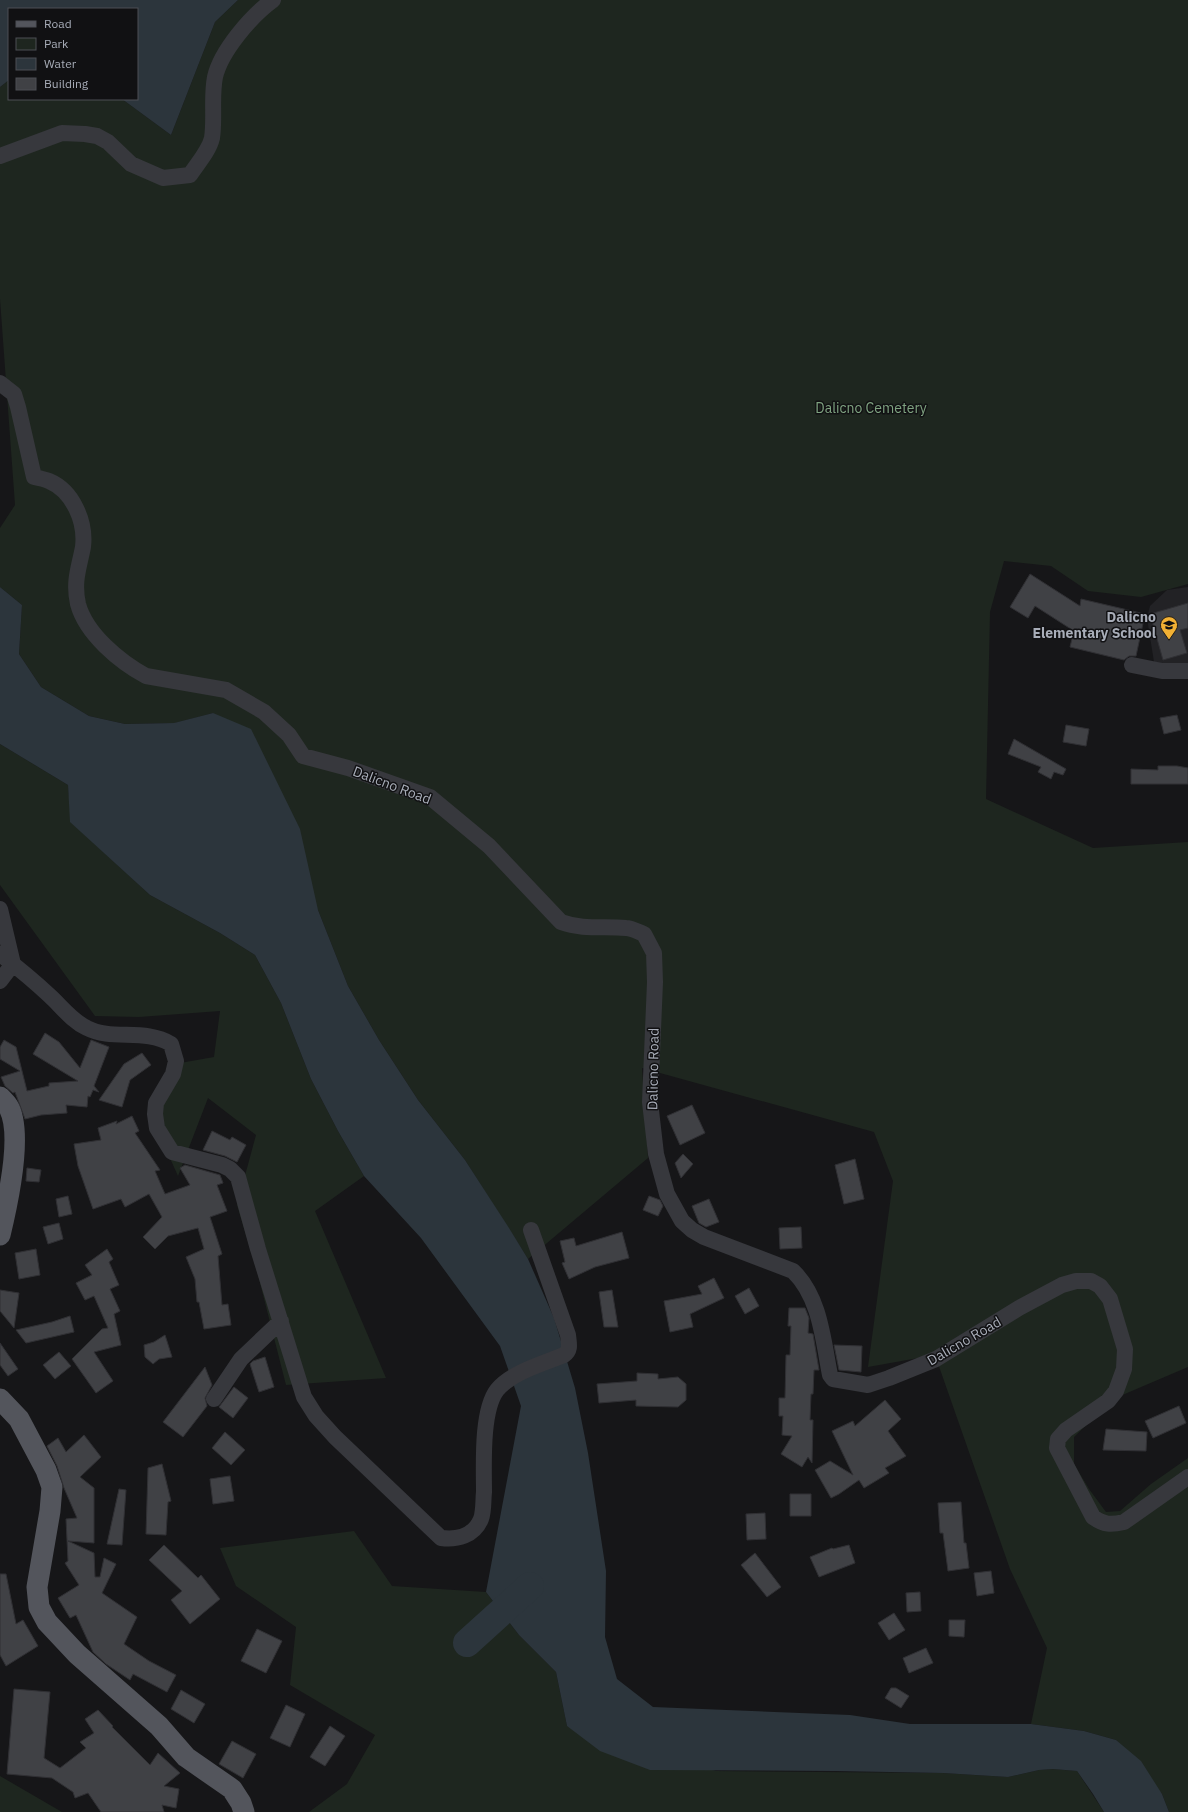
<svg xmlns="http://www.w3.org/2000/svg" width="1188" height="1812" font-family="'IBM Plex Sans',sans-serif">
<rect width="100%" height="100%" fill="#161618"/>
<path fill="#222225" d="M1188 587V668L1154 662 1147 618 1150 606 1167 590Z"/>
<path fill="#1e261f" d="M238 0H1188V584L1141 597 1088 591 1051 566 1004 561 990 612 986 799 1093 848 1188 842V1367L1113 1399 1074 1437V1464L1089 1489 1106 1512 1120 1511 1151 1484 1188 1458V1812H1169L1162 1794 1116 1740 1084 1731 1031 1724 1047 1648 1010 1569 935 1355 868 1367 893 1181 874 1132 642 1068 648 1158 528 1259 465 1160 418 1100 379 1040 348 986 318 910 213 713 175 723 125 724 89 716 41 687 19 654 22 605 0 587V528L15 505 0 299V87L9 80V99H122L171 135 215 22Z
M0 744 68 785 71 822 150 895 220 933 255 955 281 1003 311 1079 338 1131 364 1176 315 1211 386 1378 286 1385 258 1275 237 1205 256 1135 208 1098 178 1176 152 1118 180 1063 214 1057 220 1011 139 1017 95 1016 0 885Z
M354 1531 392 1586 486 1592 519 1635 556 1672 567 1726 716 1771 943 1773 1008 1777 1039 1770 1053 1769 1077 1771 1104 1812H309L347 1784 375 1735 290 1685 296 1627 236 1586 220 1548Z
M0 1776 62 1812H0Z"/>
<path fill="#2c353c" d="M0 0H238L215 22 171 135 122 99H137V9H9V80L0 87Z
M0 587 22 605 19 654 41 687 89 716 125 724 174 723 213 713 251 729 300 829 318 910 348 986 379 1040 418 1100 465 1160 509 1228 528 1259 554 1318 575 1388 588 1453 606 1571 605 1637 617 1679 653 1707 850 1715 910 1724H1031L1084 1731 1116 1740 1141 1761 1162 1794 1169 1812H1104L1093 1794 1077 1771 1053 1769 1039 1770 1008 1777 943 1773 835 1771 650 1770 600 1751 567 1726 556 1672 519 1635 486 1592 521 1406 500 1346 421 1238 364 1176 338 1131 311 1079 281 1003 255 955 220 933 150 895 70 822 68 785 0 744Z"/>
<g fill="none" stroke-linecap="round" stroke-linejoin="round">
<path stroke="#2c353c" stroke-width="28" d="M467 1643 530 1586"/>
</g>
<path fill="#404145" stroke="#303034" d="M1030 574 1080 606 1081 599 1145 614 1136 656H1129L1124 660 1070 647 1074 631 1035 606 1028 618 1010 607Z
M1188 603V628L1180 630 1187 653 1163 660 1150 614Z
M1177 715 1181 730 1164 734 1160 718Z
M1066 725 1089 729 1086 746 1063 742Z
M1014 739 1066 769 1063 775 1054 772 1051 779 1038 772 1041 767 1008 754Z
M1158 766H1177L1188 768V784H1131V769L1158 770Z
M45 1033 59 1042 80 1068 91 1040 109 1047 94 1086 99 1092 93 1090 90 1097 88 1096 87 1107 66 1105 67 1113 41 1115 25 1119 15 1092 13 1093 5 1086 1 1077 20 1071 0 1059V1047L4 1040 16 1047 27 1091 49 1086V1083L78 1081 33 1054Z
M142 1053 151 1065 130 1080 122 1107 99 1100 124 1064Z
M692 1105 705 1133 680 1145 667 1116Z
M132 1116 139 1131 135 1133 160 1170 155 1171 165 1194 190 1185 180 1168 185 1165 220 1175 223 1183 217 1185 227 1211 210 1217 222 1254 218 1256 222 1305 228 1304 231 1325 204 1329 199 1302H197L195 1279 186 1257 204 1249 198 1228 168 1236 155 1249 143 1237 162 1217 149 1194 125 1207 121 1199 93 1209 78 1166 74 1144 101 1140 98 1128 117 1121 116 1124Z
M212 1131 230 1140 232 1137 246 1145 237 1162 225 1156 203 1150Z
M683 1154 693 1164 681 1178 675 1163Z
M855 1159 864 1199 844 1204 835 1165Z
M27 1168 41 1170 39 1182 26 1181Z
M68 1196 72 1214 59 1217 56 1199Z
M649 1196 660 1200 663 1206 658 1216 643 1210Z
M709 1199 719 1222 706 1227 699 1223 692 1206Z
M59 1223 63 1239 48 1244 43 1227Z
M801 1227 802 1248 780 1249 779 1228Z
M622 1232 629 1258 595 1267 569 1279 562 1263 565 1262 560 1241 574 1238 576 1246Z
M36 1249 40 1275 19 1279 15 1253Z
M107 1249 113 1259 109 1262 119 1285 110 1289 120 1311 114 1314 121 1345 94 1352 113 1381 96 1393 72 1359 102 1329 108 1328 94 1296 85 1300 76 1283 92 1275 85 1265Z
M714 1278 724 1298 690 1314 693 1327 670 1332 664 1301 702 1294 698 1286Z
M749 1288 759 1306 745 1314 735 1296Z
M0 1290 19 1293 14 1328 0 1311Z
M612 1290 618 1327H604L599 1292Z
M789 1308H805L809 1318 808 1333 813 1334 819 1370H814L813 1394H811L810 1420H813L812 1463 808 1457 802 1467 781 1454 792 1436 782 1435 783 1416H779V1398H785L786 1355H790L791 1326H788Z
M70 1316 74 1332 26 1343 16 1330 52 1322Z
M165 1335 172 1357 159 1359 153 1364 145 1357 144 1345 154 1342Z
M0 1343 18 1369 8 1376 0 1365Z
M834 1345 862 1346 861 1372 839 1370Z
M59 1352 71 1366 55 1379 43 1365Z
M265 1357 274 1387 259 1392 250 1364 253 1361Z
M205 1367 212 1385 205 1398 207 1406 183 1437 163 1422Z
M637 1373 658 1374V1379L678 1377 686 1384V1400L678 1407 636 1406V1400L599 1403 597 1384 637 1381Z
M234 1387 248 1398 233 1418 219 1407Z
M885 1400 901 1419 888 1431 906 1456 885 1468 889 1473 864 1488 859 1480 839 1494 831 1498 815 1470 830 1461 853 1475 832 1431 853 1421 855 1426Z
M1179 1406 1186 1423 1153 1438 1145 1421Z
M1106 1429 1147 1432 1146 1451 1103 1450Z
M225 1432 245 1450 231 1465 212 1448Z
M84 1435 101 1457 80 1477 94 1488V1543L68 1541 94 1553 95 1577H100L104 1558 116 1564 102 1593 137 1617 124 1644 149 1661 176 1675 167 1692 133 1674 130 1680 106 1664 93 1652 76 1615 70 1618 58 1598 79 1585 65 1563 68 1561 66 1519 77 1518 64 1488 57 1466 47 1446 58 1438 66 1452Z
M162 1464 171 1501 168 1502 166 1535 146 1534 148 1468Z
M230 1476 234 1501 213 1504 210 1479Z
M119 1489 126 1490 122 1545 107 1544Z
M790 1494H811V1516H790Z
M961 1502 964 1543H966L969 1568 948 1571 943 1533H940L938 1503Z
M765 1513 766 1539 747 1540 746 1514Z
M164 1545 198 1578 201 1575 220 1599 190 1624 171 1600 182 1591 149 1560Z
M849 1545 855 1563 819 1577 810 1557 832 1548 833 1549Z
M755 1553 781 1587 767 1597 741 1565Z
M991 1571 994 1593 977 1596 974 1573Z
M0 1574H6L16 1624 23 1620 38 1646 6 1666 0 1655Z
M920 1592 921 1611 907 1612 906 1593Z
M894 1613 905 1630 889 1640 878 1623Z
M949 1620H965L964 1637 949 1636Z
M257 1629 282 1641 266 1673 241 1661Z
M926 1648 933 1663 909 1673 903 1658Z
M891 1688H896L909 1696 901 1708 885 1698Z
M14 1689 50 1692 44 1758 60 1768 86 1748 80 1742 94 1733 85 1719 98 1710 113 1726 112 1727 150 1765 158 1753 180 1773 164 1786 179 1789 176 1808 162 1805 164 1812H101L88 1793 75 1798 73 1792 52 1778 7 1774Z
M181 1690 205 1704 194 1723 171 1709Z
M286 1705 305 1714 290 1747 270 1738Z
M330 1726 345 1736 325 1766 310 1757Z
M232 1741 256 1754 243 1778 219 1764Z"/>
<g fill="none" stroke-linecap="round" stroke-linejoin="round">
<path stroke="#37383d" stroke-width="16" d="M0 156 62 133 85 134 97 136 108 142 131 164 163 178 190 175C197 164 209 151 212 138 215 118 211 97 215 77 221 51 251 16 273 0
M0 383 14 394 18 407 34 477C39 478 44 479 49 481 73 491 86 522 83 547 79 568 73 581 78 604 86 634 120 662 146 676L226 690 264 712 289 735 303 756 348 768 430 797 489 846 561 922C583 930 604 926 626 928 632 928 638 932 644 934L654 953 655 982 650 1102 656 1154 667 1194 682 1221 692 1230 704 1237 793 1271C820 1297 823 1339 830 1375L833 1379 868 1385 889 1378 936 1359 1019 1308 1062 1285 1076 1281H1091L1100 1286 1110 1299 1125 1349 1124 1369 1116 1391 1108 1401 1066 1430 1058 1439 1057 1448 1093 1517C1104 1525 1111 1525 1124 1522L1188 1477
M1132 665 1162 671H1188
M0 909 13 964 0 981
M0 954C17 967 34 981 50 996 61 1006 72 1021 87 1028 112 1041 145 1028 171 1044L176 1061 173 1074 156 1103 155 1114 157 1128 172 1152 222 1165 230 1169 238 1177 258 1249 304 1397 316 1416 335 1437 441 1538C457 1540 474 1536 481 1519 484 1511 483 1500 484 1492 484 1466 481 1411 497 1390 512 1372 542 1364 564 1355 571 1350 569 1344 568 1335L531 1230
M214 1399 241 1359 281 1321"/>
<path stroke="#53555c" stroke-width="21" d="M0 1097C3 1100 6 1103 8 1106 24 1132 7 1206 0 1235
M0 1399 19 1419 46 1470 52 1487 50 1511 37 1587 39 1607 47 1622 77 1654 159 1726 186 1757 232 1789 241 1803 244 1812"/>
</g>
<defs>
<g id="school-pin" transform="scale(0.9)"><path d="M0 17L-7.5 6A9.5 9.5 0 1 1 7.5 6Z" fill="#f2b134" stroke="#111113"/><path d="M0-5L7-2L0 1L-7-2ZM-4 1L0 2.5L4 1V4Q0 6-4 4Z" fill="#111"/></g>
</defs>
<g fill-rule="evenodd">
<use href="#school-pin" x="1169" y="625"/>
</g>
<g text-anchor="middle" stroke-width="3" stroke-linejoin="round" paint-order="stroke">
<g font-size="14" fill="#7fa381" stroke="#111113">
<text x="871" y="413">Dalicno Cemetery</text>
</g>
<g font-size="14" font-weight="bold" fill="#a8adb8" stroke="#111113" text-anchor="end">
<text x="1156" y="622">Dalicno<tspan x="1156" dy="16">Elementary School</tspan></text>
</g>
<g font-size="14" fill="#a8adb8" stroke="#111113">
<text transform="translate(392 785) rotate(21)" y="5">Dalicno Road</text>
<text transform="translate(653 1069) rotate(-89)" y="5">Dalicno Road</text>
<text transform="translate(964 1341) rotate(-30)" y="5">Dalicno Road</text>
</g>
</g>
<rect x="8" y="8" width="130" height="92" fill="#111113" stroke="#4d4f55"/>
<rect x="16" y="21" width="20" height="6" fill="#53555c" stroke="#4d4f55"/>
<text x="44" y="28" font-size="12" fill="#a8adb8">Road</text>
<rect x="16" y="38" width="20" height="12" fill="#1e261f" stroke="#4d4f55"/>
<text x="44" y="48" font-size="12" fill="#a8adb8">Park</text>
<rect x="16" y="58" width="20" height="12" fill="#2c353c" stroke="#4d4f55"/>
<text x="44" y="68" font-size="12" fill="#a8adb8">Water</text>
<rect x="16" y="78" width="20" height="12" fill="#404145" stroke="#4d4f55"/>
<text x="44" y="88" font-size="12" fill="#a8adb8">Building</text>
</svg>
